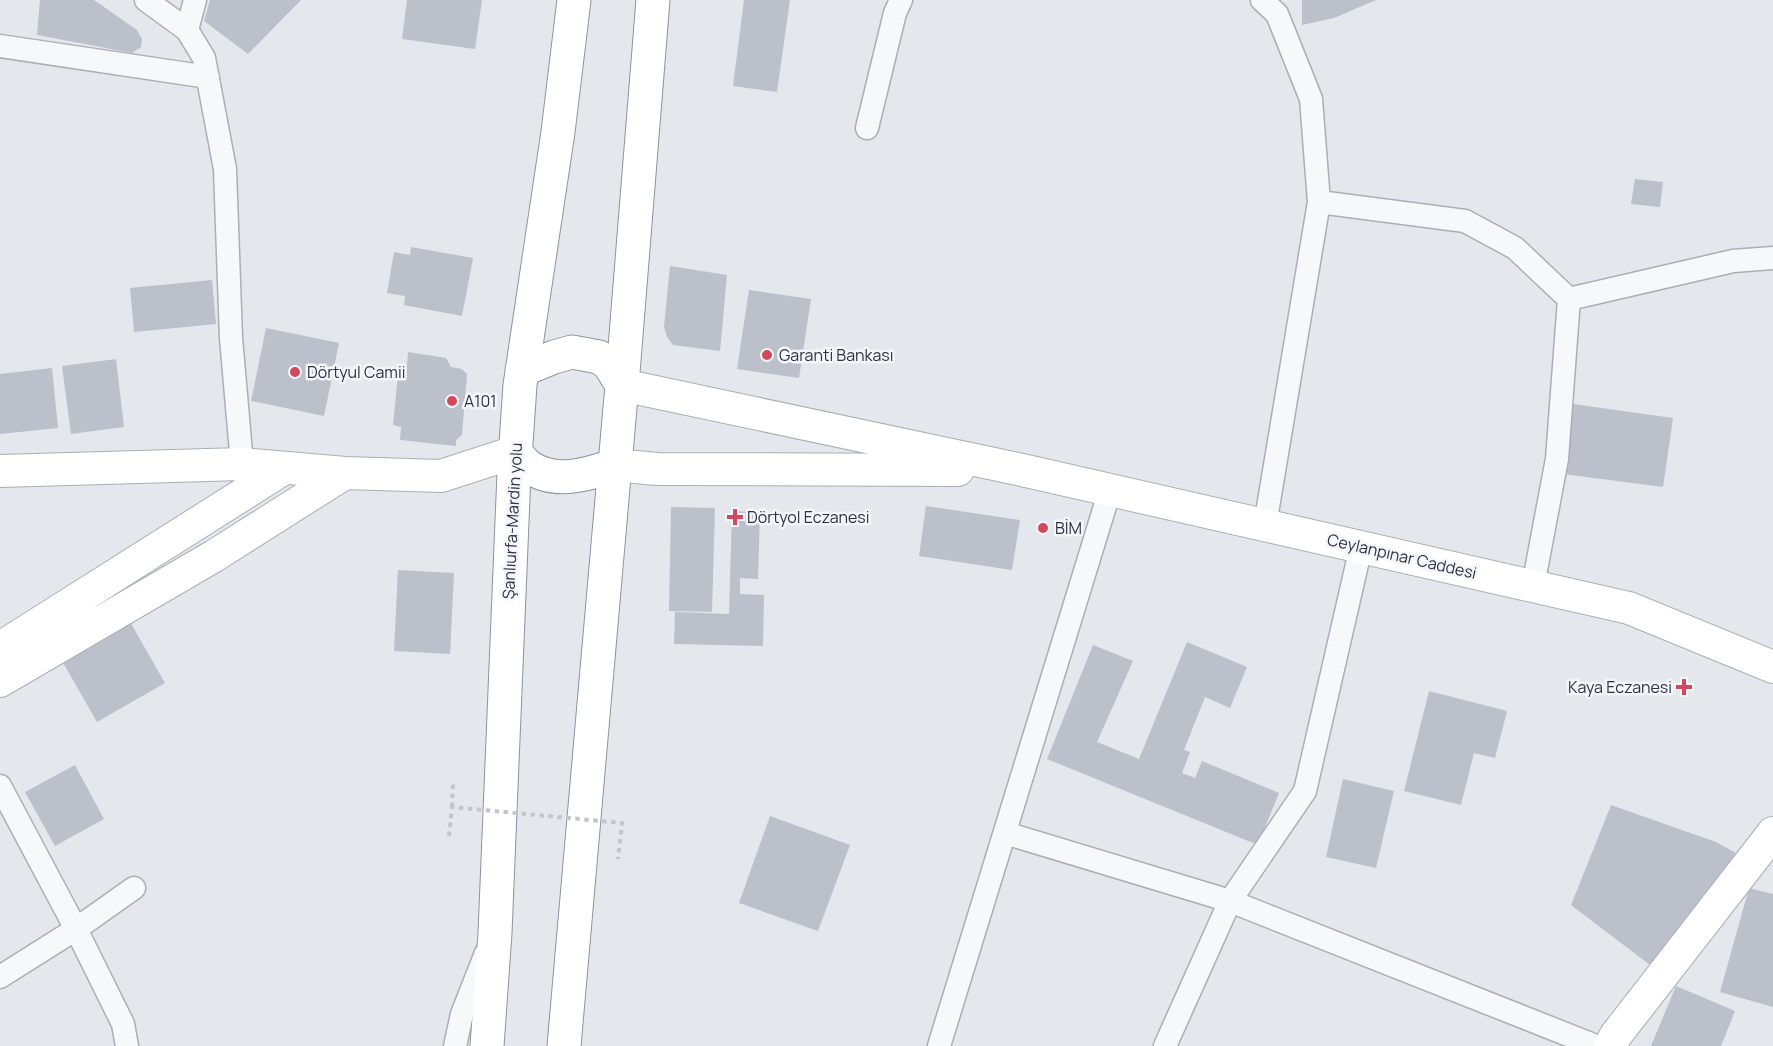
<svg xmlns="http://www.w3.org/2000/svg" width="1773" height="1046" font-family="Manrope,sans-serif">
<rect width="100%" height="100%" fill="#e4e7ec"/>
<path fill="#bbc0ca" d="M40 0H94L137 30 142 39 141 47 132 53 37 35Z
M210 0H301L248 54 204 21Z
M407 0H482L475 49 402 39Z
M744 0H790L777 92 733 86Z
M1302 0H1376L1334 18 1302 25Z
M1635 179 1663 182 1660 207 1631 204Z
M411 247 473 258 462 316 404 305 405 296 387 293 394 252 410 255Z
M670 266 727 275 720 351 673 345 667 337 664 327Z
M212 280 216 324 134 332 130 288Z
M749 290 811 299 799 378 737 369Z
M266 328 339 343 324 416 251 401Z
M408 352 446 358 451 367 462 369 467 374 462 435 456 440V446L400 440 401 427 393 425 399 364 407 365Z
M116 359 124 427 71 434 62 366Z
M52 368 58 428 0 434V374Z
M1573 404 1673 418 1663 487 1563 474Z
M926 506 1020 520 1012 570 919 556Z
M671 507 715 508 712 612 669 611Z
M732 511 760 512 758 579 740 578V594L764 595 763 646 674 644 675 612 729 614Z
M398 570 454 573 450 654 394 651Z
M129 620 165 683 97 722 61 659Z
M1187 642 1247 667 1230 708 1205 697 1184 750 1190 752 1182 773 1195 778 1202 761 1279 793 1258 845 1047 759 1093 645 1133 661 1097 742 1139 759Z
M1429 691 1507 711 1495 758 1474 753 1461 805 1404 791Z
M75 765 104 819 55 846 25 792Z
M1343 779 1394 791 1376 868 1326 857Z
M1611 805 1716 842 1736 853 1650 965 1571 905Z
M770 816 850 845 818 931 739 903Z
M1749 888 1773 894V1007L1720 992Z
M1676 986 1735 1011 1721 1046H1651Z"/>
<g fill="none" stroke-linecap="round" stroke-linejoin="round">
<g stroke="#a9aeb7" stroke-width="25">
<path id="street" d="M146 0 187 30 204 58 225 169 231 338 242 464
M1262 0 1277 14 1311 99 1319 202 1265 525
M187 30 195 0
M0 46 208 77
M867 128 895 13 901 0
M1319 202 1465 221 1515 248 1569 299
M1569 299 1733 261 1773 258
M1533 586 1557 459 1569 299
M0 786 76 929 123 1024 127 1046
M1005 833 1230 901 1596 1046
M0 977 76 929 134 888
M455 1046 462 1014 486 953
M939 1046 1110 490
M1165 1046 1230 901 1305 791 1361 547"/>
</g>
<g stroke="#a9aeb7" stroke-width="34">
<path id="secondary" d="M622 385 1022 470 1629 608 1773 667
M615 465 657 469 958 470
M0 471 242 464 345 473 441 476 515 452
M0 648 283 469
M0 681 214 556 345 473
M1610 1046 1616 1035 1773 833"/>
</g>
<g stroke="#8b94a3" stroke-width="35">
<path id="highway" d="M522 370 554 357 572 352 599 357 609 364 622 385
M515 452C519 456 523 462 528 466 554 485 587 475 615 465
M487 1046 495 933 514 473 520 385 558 132 574 0
M564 1046 622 385 653 0"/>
</g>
<path stroke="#c2c5cb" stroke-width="4" stroke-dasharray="4.5 4.5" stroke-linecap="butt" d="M452 807 453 783"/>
<use href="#street" stroke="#f7f8fa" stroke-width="22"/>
<use href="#secondary" stroke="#fff" stroke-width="32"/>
<use href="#highway" stroke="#fff" stroke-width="33"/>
<path stroke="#c2c5cb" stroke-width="4" stroke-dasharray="4.5 4.5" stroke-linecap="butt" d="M449 836 452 807 622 823 618 859"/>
</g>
<g fill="#d1495b" stroke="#f4f6f9" stroke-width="2">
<circle cx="767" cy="355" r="6"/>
<circle cx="295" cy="372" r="6"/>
<circle cx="452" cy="401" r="6"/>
<path d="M732 508h6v6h6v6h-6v6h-6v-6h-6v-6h6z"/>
<circle cx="1043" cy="528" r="6"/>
<path d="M1681 678h6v6h6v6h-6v6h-6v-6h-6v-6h6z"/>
</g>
<g text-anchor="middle" stroke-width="5" stroke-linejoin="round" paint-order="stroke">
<g font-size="16" fill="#2b3445" stroke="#f4f6f9" text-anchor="start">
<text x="779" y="361">Garanti Bankası</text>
<text x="307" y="378">Dörtyul Camii</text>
<text x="464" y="407">A101</text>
<text x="747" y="523">Dörtyol Eczanesi</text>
<text x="1055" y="534">BİM</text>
<text x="1672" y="693" text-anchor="end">Kaya Eczanesi</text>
</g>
<g font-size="16" fill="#2b3445" stroke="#f4f6f9">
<text transform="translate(512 521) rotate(-87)" y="6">Şanlıurfa-Mardin yolu</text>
<text transform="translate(1402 556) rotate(13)" y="6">Ceylanpınar Caddesi</text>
</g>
</g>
</svg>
